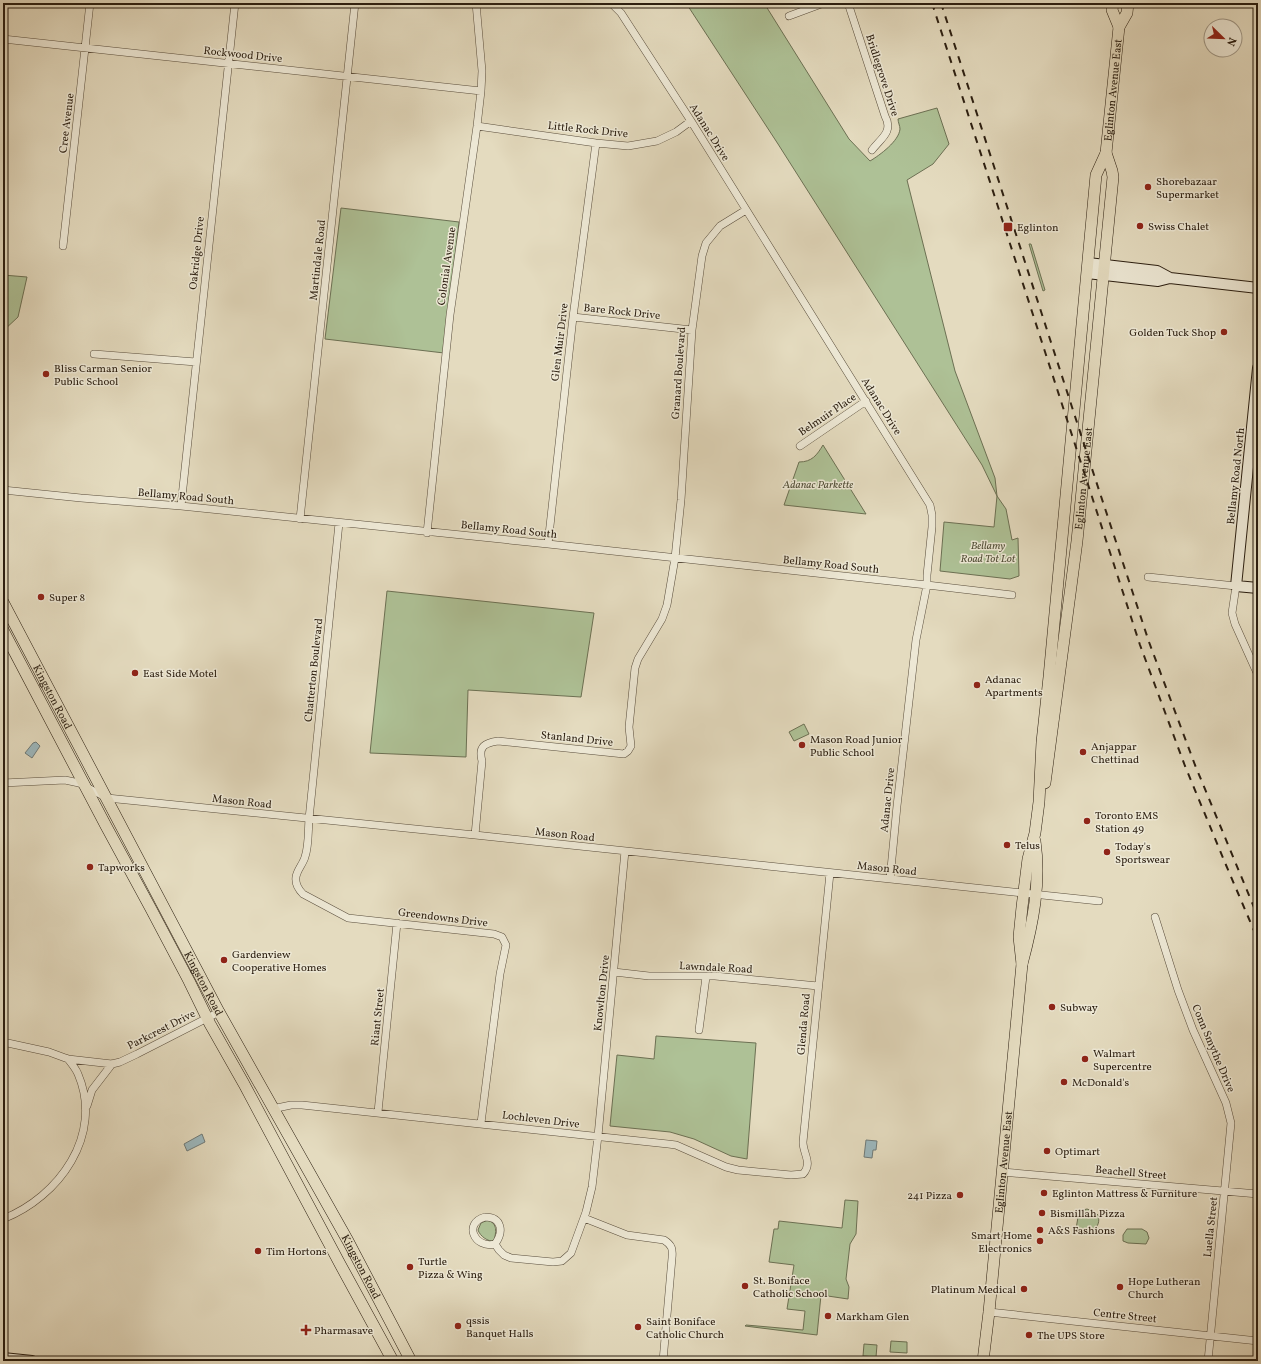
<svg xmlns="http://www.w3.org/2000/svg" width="1261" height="1364" font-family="Vollkorn,serif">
<rect width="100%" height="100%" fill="#e4dbbf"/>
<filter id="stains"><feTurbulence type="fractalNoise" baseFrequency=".005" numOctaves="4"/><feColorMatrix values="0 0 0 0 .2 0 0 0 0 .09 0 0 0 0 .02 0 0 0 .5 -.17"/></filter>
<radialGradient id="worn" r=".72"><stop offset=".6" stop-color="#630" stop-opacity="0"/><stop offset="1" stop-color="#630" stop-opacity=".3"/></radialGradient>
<path fill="#aec196" stroke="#6c7053" d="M686 3H764L849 139 870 161C880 155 899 141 900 129 900 126 898 122 898 119L937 108 949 144 933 164 907 180 955 371 995 478 997 496 1006 509 1012 540 1018 538 1019 576 1010 579 940 571 944 522 994 527 997 496 982 465 778 144Z
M341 208 459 222 444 353 325 339Z
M1029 244H1031L1045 290 1043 291Z
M3 275 27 277 18 317 3 331Z
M823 445 866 514 784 505 799 462C812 462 817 455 823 445Z
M387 591 594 613 581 697 468 690 466 757 370 753Z
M804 724 809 734 794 741 789 732Z
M656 1036 756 1043 747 1159 731 1156 694 1139 670 1132 610 1126 617 1055 654 1059Z
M845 1200 858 1201 856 1234 850 1244 846 1279 849 1287 848 1299 821 1295 817 1335 745 1326 746 1325 803 1330 805 1311 787 1309 794 1265 769 1262 774 1229H778L779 1221 842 1228Z
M1087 1209 1093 1211 1098 1215C1100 1222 1098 1226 1093 1231L1076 1229 1079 1211Z
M488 1220C498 1224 496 1232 494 1241 488 1242 480 1236 478 1230L481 1223Z
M1127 1229H1142L1147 1232 1149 1238 1146 1244 1128 1243 1123 1241V1235Z
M891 1341 907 1342V1353L890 1352Z
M864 1344 877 1345 876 1357 863 1356Z"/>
<path fill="#9cb8be" stroke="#6f7a78" d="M36 742 40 746 32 758 25 753 33 743Z
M202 1134 205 1142 187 1151 184 1144Z
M866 1140 877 1141 876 1150H873L872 1158 864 1157Z"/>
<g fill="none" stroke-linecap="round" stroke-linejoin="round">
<g stroke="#594d3c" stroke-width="8">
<path id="street" d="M611 3 621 13 691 121 930 505 932 515V527L927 575V585L916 640 897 806 890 879
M848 3 885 116C894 132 880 139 872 150
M789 16 824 3
M3 39 481 91
M477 126 596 143 628 146 657 141 676 132 691 121
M63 246 90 3
M573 317 692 330
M94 354 196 362
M800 446 866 401
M3 490 81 498 181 506 548 544 927 585 1012 595
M181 506 235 3
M300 519 355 3
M339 523 309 819C308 831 309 845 305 857 303 864 297 870 296 877 295 884 299 890 303 894L348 918 494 934 502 937 506 945 500 974 481 1123
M427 533 450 315 477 126 481 91 482 71 476 3
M548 544 573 317 596 143
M1148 577 1236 586 1232 613 1235 624 1258 675
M3 783 65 780 79 783 107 798 475 835 1099 901
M475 835 482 761C478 746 485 743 498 741L624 754 628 751 631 746 629 727 635 668 638 659 662 619 667 605 675 558 681 500 692 330 702 256 706 243 720 226 746 210
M1155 917 1178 990 1193 1030 1226 1103 1231 1123 1208 1361
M614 972 649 976H715L818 986
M699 1030 706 977
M3 1042 49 1052 68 1059 112 1064 120 1062 137 1054 219 1012
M87 1106 92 1090 112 1064
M272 1109 291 1105H302L668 1144 676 1145 726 1167 738 1170 791 1175 803 1174C813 1163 803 1154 803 1142L830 873
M378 1112 397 923
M1002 1172 1258 1194
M485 1217C502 1217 504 1232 495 1244 474 1249 463 1223 485 1217Z
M584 1218 627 1235 664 1240C672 1245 673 1249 672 1258L663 1361
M3 1219C59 1197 104 1135 78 1074 76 1069 72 1064 68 1059
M495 1244 499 1250 504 1255 511 1258 553 1262 562 1261 571 1253 586 1212 592 1187 598 1136 625 851
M989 1312 1258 1341"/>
</g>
<g stroke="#2b1e10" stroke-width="12">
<path id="secondary" d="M1088 263 1157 271 1170 278
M1087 273 1158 281 1170 278 1258 288
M1258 368 1236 586 1258 588
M3 1358 32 1361"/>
</g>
<g stroke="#2b1e10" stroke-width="12">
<g id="primary">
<path d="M1113 3 1112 10 1119 27"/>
<path id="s1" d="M3 602 219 1012 348 1241 411 1361"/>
<path d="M3 630 106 826 151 909 189 981 210 1024 244 1084 340 1264 393 1361"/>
<path id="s2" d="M1045 783 1077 541 1113 177 1112 171 1106 153"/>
<path id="s3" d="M1022 964 1019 937 1022 907 1028 859 1035 833 1039 802 1042 742 1049 677 1096 175 1106 153 1119 27 1127 13 1128 3"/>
<path id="s4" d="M983 1361 989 1312 1022 964C1033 923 1041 883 1035 841"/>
</g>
</g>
<use href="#street" stroke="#ede8d5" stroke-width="7"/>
<use href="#secondary" stroke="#ede8d5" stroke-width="10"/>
<use href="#primary" stroke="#e4dbbf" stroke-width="11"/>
<path stroke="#2b1e10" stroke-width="2" stroke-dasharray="7 7" stroke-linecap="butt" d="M932 3 1140 645 1185 766 1226 865 1258 940
M941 3 1095 478 1149 642 1195 765 1258 917"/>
</g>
<g fill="#8f2418" stroke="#ede8d5" stroke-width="1.5">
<circle cx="1148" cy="187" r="4"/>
<circle cx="1140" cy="226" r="4"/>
<rect x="1003" y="222" width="10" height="10" rx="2"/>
<circle cx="1224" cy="332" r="4"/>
<circle cx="46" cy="374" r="4"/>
<circle cx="41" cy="597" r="4"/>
<circle cx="135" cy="673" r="4"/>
<circle cx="977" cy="685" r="4"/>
<circle cx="802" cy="745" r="4"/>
<circle cx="1083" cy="752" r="4"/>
<circle cx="1087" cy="821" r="4"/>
<circle cx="1007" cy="845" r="4"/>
<circle cx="1107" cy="852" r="4"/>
<circle cx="90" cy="867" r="4"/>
<circle cx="224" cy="960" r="4"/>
<circle cx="1052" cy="1007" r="4"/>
<circle cx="1085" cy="1059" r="4"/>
<circle cx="1064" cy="1082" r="4"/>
<circle cx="1047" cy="1151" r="4"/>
<circle cx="1044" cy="1193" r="4"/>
<circle cx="960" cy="1195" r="4"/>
<circle cx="1042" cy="1213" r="4"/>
<circle cx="1040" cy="1230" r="4"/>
<circle cx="1040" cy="1241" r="4"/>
<circle cx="258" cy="1251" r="4"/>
<circle cx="410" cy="1267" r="4"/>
<circle cx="745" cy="1286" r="4"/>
<circle cx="1120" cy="1287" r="4"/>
<circle cx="1024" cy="1289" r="4"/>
<circle cx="828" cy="1316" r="4"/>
<circle cx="458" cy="1326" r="4"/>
<circle cx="638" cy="1327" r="4"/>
<path d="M304 1324h4v4h4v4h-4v4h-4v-4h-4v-4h4z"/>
<circle cx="1029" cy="1335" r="4"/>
</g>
<g text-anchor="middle" stroke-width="3" stroke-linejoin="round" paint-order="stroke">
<g font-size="11" fill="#2b1e10" stroke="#ede8d5">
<text transform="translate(243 54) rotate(6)" y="4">Rockwood Drive</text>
<text transform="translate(883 75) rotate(72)" y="4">Bridlegrove Drive</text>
<text dy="4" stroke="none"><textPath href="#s3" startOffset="881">Eglinton Avenue East</textPath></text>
<text transform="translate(66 123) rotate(-83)" y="4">Cree Avenue</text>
<text transform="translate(588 129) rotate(6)" y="4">Little Rock Drive</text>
<text transform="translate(710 132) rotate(58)" y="4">Adanac Drive</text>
<text transform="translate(196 253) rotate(-84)" y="4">Oakridge Drive</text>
<text transform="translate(317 260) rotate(-84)" y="4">Martindale Road</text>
<text transform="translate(446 266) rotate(-82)" y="4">Colonial Avenue</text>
<text transform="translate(622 311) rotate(6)" y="4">Bare Rock Drive</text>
<text transform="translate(559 342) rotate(-83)" y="4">Glen Muir Drive</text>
<text transform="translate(678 373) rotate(-86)" y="4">Granard Boulevard</text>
<text transform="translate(882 406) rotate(58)" y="4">Adanac Drive</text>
<text transform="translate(827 414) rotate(-34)" y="4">Belmuir Place</text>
<text transform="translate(1235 476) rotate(-84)" y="4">Bellamy Road North</text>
<text dy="4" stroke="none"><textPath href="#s2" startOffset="307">Eglinton Avenue East</textPath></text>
<text transform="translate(186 496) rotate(5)" y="4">Bellamy Road South</text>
<text transform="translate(509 529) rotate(6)" y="4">Bellamy Road South</text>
<text transform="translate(831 564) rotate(6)" y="4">Bellamy Road South</text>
<text transform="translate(313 670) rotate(-84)" y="4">Chatterton Boulevard</text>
<text dy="4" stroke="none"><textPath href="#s1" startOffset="107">Kingston Road</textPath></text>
<text transform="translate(577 738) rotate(6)" y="4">Stanland Drive</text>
<text transform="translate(887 800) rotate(-84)" y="4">Adanac Drive</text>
<text transform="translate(242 801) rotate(6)" y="4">Mason Road</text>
<text transform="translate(565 834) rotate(6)" y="4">Mason Road</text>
<text transform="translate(887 868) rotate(6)" y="4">Mason Road</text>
<text transform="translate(443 917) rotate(7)" y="4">Greendowns Drive</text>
<text transform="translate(716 967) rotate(3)" y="4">Lawndale Road</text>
<text dy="4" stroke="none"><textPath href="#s1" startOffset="431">Kingston Road</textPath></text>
<text transform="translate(601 993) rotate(-84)" y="4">Knowlton Drive</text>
<text transform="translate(377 1017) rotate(-84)" y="4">Riant Street</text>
<text transform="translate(803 1024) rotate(-85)" y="4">Glenda Road</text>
<text transform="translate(161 1029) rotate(-27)" y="4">Parkcrest Drive</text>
<text transform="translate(1214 1048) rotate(67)" y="4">Conn Smythe Drive</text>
<text transform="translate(541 1119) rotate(7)" y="4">Lochleven Drive</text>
<text dy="4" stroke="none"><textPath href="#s4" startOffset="200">Eglinton Avenue East</textPath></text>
<text transform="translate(1131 1172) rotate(5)" y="4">Beachell Street</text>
<text transform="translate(1210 1227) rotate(-84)" y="4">Luella Street</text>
<text dy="4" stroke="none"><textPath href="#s1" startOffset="755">Kingston Road</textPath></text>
<text transform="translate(1125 1315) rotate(6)" y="4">Centre Street</text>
</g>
<g font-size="11" fill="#2b1e10" stroke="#ede8d5" text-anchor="start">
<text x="1156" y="185">Shorebazaar<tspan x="1156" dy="13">Supermarket</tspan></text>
<text x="1148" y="230">Swiss Chalet</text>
<text x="1017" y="231">Eglinton</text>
<text x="1216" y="336" text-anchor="end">Golden Tuck Shop</text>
<text x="54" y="372">Bliss Carman Senior<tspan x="54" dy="13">Public School</tspan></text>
<text x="49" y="601">Super 8</text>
<text x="143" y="677">East Side Motel</text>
<text x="985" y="683">Adanac<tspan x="985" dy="13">Apartments</tspan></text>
<text x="810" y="743">Mason Road Junior<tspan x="810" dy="13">Public School</tspan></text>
<text x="1091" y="750">Anjappar<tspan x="1091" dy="13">Chettinad</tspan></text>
<text x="1095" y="819">Toronto EMS<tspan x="1095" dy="13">Station 49</tspan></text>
<text x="1015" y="849">Telus</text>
<text x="1115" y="850">Today's<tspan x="1115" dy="13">Sportswear</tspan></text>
<text x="98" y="871">Tapworks</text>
<text x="232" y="958">Gardenview<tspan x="232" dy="13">Cooperative Homes</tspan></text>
<text x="1060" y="1011">Subway</text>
<text x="1093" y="1057">Walmart<tspan x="1093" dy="13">Supercentre</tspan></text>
<text x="1072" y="1086">McDonald's</text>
<text x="1055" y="1155">Optimart</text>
<text x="1052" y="1197">Eglinton Mattress &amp; Furniture</text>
<text x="952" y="1199" text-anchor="end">241 Pizza</text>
<text x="1050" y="1217">Bismillah Pizza</text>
<text x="1048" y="1234">A&amp;S Fashions</text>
<text x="1032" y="1239" text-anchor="end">Smart Home<tspan x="1032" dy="13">Electronics</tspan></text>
<text x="266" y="1255">Tim Hortons</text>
<text x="418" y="1265">Turtle<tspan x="418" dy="13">Pizza &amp; Wing</tspan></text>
<text x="753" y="1284">St. Boniface<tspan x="753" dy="13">Catholic School</tspan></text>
<text x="1128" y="1285">Hope Lutheran<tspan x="1128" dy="13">Church</tspan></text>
<text x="1016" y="1293" text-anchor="end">Platinum Medical</text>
<text x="836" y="1320">Markham Glen</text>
<text x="466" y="1324">qssis<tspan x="466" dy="13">Banquet Halls</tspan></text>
<text x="646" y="1325">Saint Boniface<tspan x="646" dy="13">Catholic Church</tspan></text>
<text x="314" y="1334">Pharmasave</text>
<text x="1037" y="1339">The UPS Store</text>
</g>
<g font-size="11" font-style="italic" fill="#524f38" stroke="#ede8d5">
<text x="818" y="488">Adanac Parkette</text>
<text x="988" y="549">Bellamy<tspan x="988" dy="13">Road Tot Lot</tspan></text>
</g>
</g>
<rect width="1261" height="1364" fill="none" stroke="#e4dbbf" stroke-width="16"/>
<rect x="4" y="4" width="1253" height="1356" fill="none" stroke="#2b1e10" stroke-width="2"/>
<rect x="8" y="8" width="1245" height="1348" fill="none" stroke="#2b1e10"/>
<g transform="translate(1223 38) rotate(113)"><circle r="19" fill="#ede8d5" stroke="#9f9786"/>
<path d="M0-3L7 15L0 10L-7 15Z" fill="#8f2418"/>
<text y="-6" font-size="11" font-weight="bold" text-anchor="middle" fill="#2b1e10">N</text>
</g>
<rect width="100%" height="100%" filter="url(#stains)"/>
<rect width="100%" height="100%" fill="url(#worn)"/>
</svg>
